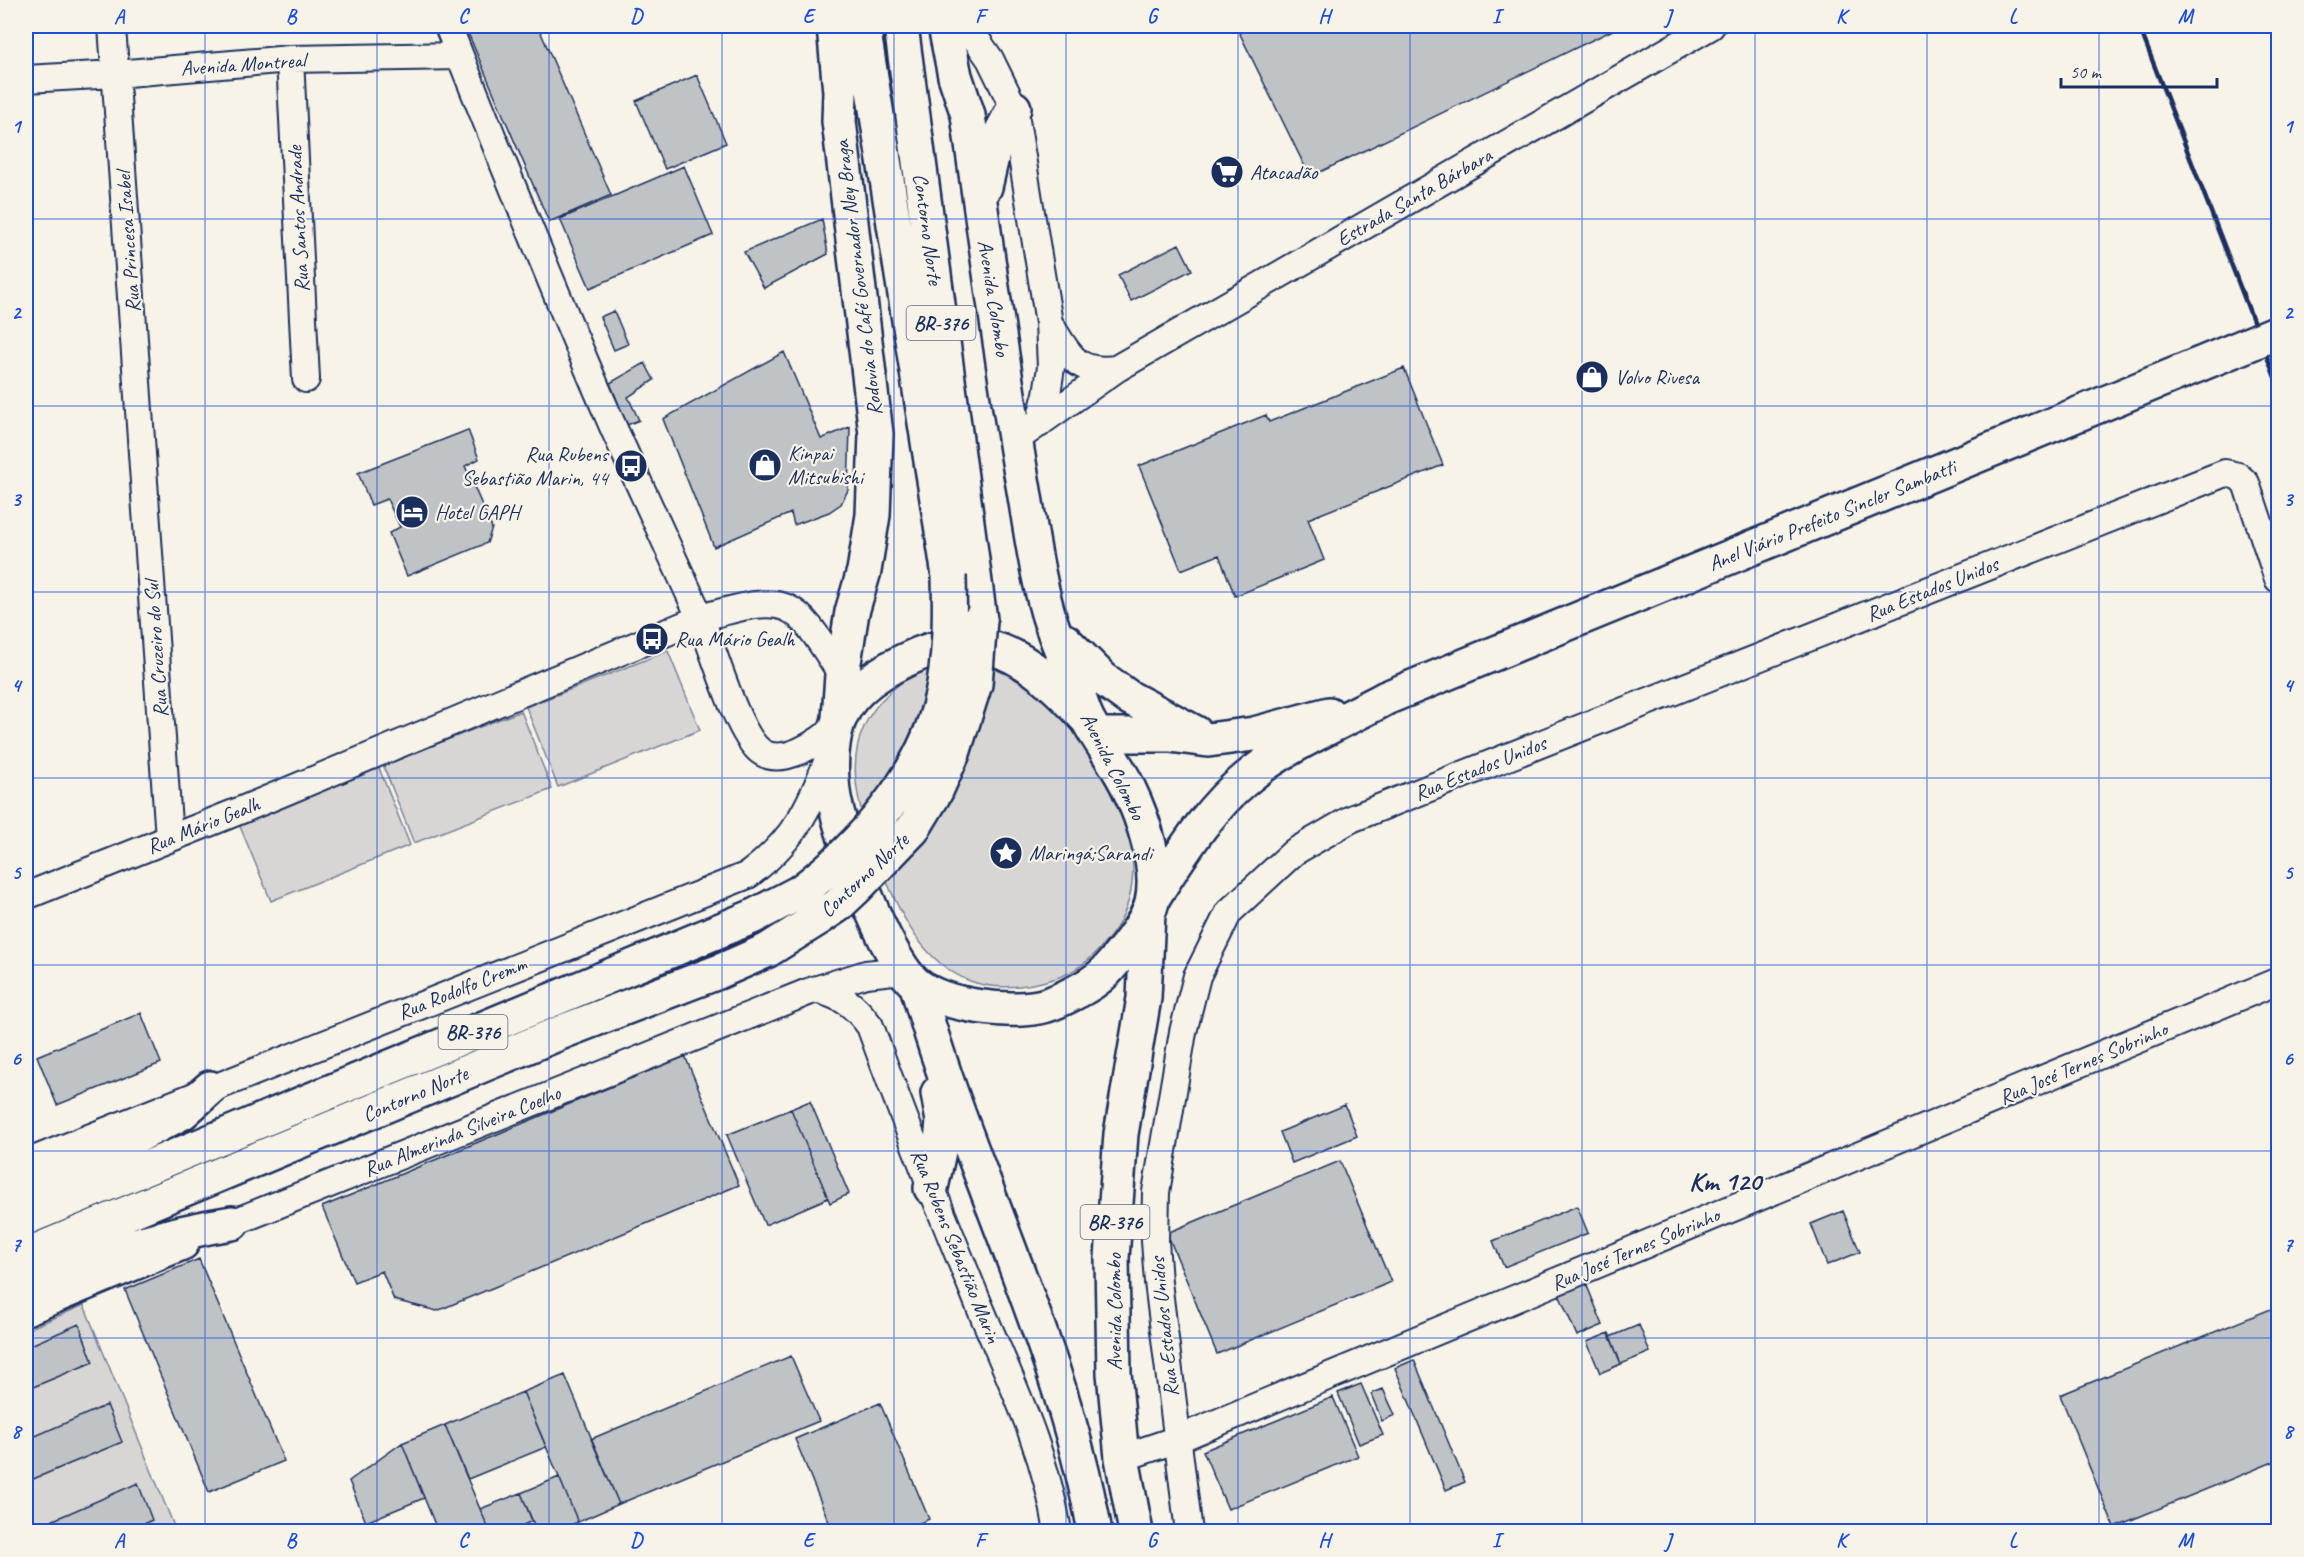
<svg xmlns="http://www.w3.org/2000/svg" width="2304" height="1557" font-family="Caveat,sans-serif">
<rect width="100%" height="100%" fill="#f7f3e8"/>
<filter id="ink" filterUnits="userSpaceOnUse"><feTurbulence type="fractalNoise" baseFrequency=".0167" numOctaves="2"/><feDisplacementMap in="SourceGraphic" scale="12" xChannelSelector="R" yChannelSelector="G"/><feConvolveMatrix kernelMatrix="1 2 1 2 8 2 1 2 1" color-interpolation-filters="sRGB"/></filter>
<g filter="url(#ink)">
<path fill="#d7d6d4" stroke="#798299" stroke-width="1.5" d="M668 651 700 730 558 787 526 707Z
M981 664C999 670 1016 678 1031 690 1098 742 1172 859 1109 938 1095 956 1076 973 1053 979 1026 987 997 991 970 981 922 962 900 914 882 870 858 809 833 743 890 692 901 682 919 669 934 666 949 663 966 664 981 664Z
M521 711 552 789 414 843 383 765Z
M379 768 410 845 271 901 239 824Z
M84 1305 176 1531 26 1532V1330Z"/>
<path fill="#c0c3c5" stroke="#1b2f5e" stroke-width="1.5" d="M465 26H538L611 195 549 222Z
M1236 26H1621L1310 177Z
M697 75 726 143 665 169 636 101Z
M684 166 713 235 590 288 560 219Z
M822 219 828 254 764 288 744 252Z
M1179 244 1192 270 1131 301 1118 275Z
M614 311 628 344 614 350 600 317Z
M784 352 821 439 850 427 848 490 841 504 829 512 794 525 791 513 714 547 663 419Z
M645 363 654 380 628 397 639 420 627 425 610 383Z
M1404 368 1443 465 1308 519 1324 560 1235 596 1219 555 1181 570 1139 466 1266 415 1269 422Z
M468 430 479 459 465 466 492 528 487 543 407 576 389 533 400 527 387 499 371 505 358 473Z
M141 1013 161 1063 57 1105 37 1056Z
M685 1056 739 1185 437 1311 394 1300 382 1271 354 1282 322 1207Z
M810 1101 849 1194 830 1203 791 1109Z
M1345 1105 1357 1136 1292 1163 1280 1132Z
M791 1109 828 1198 765 1225 727 1135Z
M1340 1161 1391 1282 1217 1354 1167 1233Z
M1577 1206 1588 1233 1504 1267 1493 1241Z
M1843 1211 1860 1252 1827 1265 1811 1224Z
M199 1259 284 1461 209 1492 125 1290Z
M1585 1281 1603 1325 1577 1336 1558 1292Z
M2278 1306V1460L2114 1527 2060 1395Z
M79 1324 93 1362 26 1390V1347Z
M1639 1325 1650 1352 1621 1364 1610 1337Z
M1609 1333 1621 1364 1600 1373 1587 1342Z
M791 1356 819 1421 619 1504 591 1439Z
M1414 1360 1465 1482 1446 1490 1395 1368Z
M565 1375 619 1504 578 1522 523 1392Z
M1361 1384 1383 1435 1359 1444 1338 1393Z
M1383 1389 1395 1415 1382 1421 1371 1394Z
M523 1392 546 1447 468 1479 445 1425Z
M1333 1397 1358 1456 1228 1509 1203 1451Z
M880 1403 929 1519 899 1532H833L795 1439Z
M107 1405 122 1442 26 1482V1440Z
M445 1425 480 1509 490 1532H438L402 1443Z
M402 1443 424 1498 366 1522 349 1481Z
M559 1477 578 1522 554 1532H537L521 1493Z
M138 1483 152 1520 125 1532H26Z
M521 1493 532 1521 508 1532H490L480 1509Z"/>
<g fill="none" stroke-linecap="round" stroke-linejoin="round">
<g stroke="#1b2f5e" stroke-width="30">
<path id="minor" d="M112 26 169 838
M448 26C502 161 556 296 614 429 642 491 671 553 699 615 713 647 736 732 760 751 782 768 821 741 837 726
M967 26 990 59 1014 108 1049 323 1051 367 1047 394 1039 424
M290 59 306 379
M26 79 116 74 290 59 460 56
M1049 323C1069 354 1074 374 1116 369
M1015 440 1116 369 1711 26
M26 896 244 809 701 618C791 592 793 598 842 675
M816 989C843 997 853 1003 870 1026 904 1120 941 1213 979 1305 1010 1379 1046 1452 1058 1532
M26 1163 748 875C793 841 809 810 828 759
M232 1223 808 992 866 974 903 970
M1122 1458 1178 1439 2278 981
M1189 1532 1158 1282 1155 1241 1156 1192 1183 1032 1197 976 1229 912 1294 852 1351 819 2225 473 2238 476 2246 483 2278 579"/>
</g>
<g stroke="#1b2f5e" stroke-width="38">
<path id="major" d="M917 986C968 1170 1061 1342 1095 1532
M931 1188 941 1142 943 1121 938 1093
M26 1308 182 1243
M1136 1532 1122 1458 1114 1373 1112 1258 1121 1134 1144 998 1148 913"/>
</g>
<g stroke="#1b2f5e" stroke-width="38">
<path id="highway" d="M834 26 840 92 839 121 876 434 873 515 864 571 852 612 842 675 839 718
M863 26 949 576
M901 26 980 620
M945 26 955 76 968 115C984 233 1000 351 1020 468 1029 515 1034 564 1047 610 1054 635 1065 658 1074 682 1079 695 1082 710 1089 722 1101 744 1117 764 1128 787 1143 818 1160 867 1152 902 1148 918 1137 933 1127 946 1110 968 1103 978 1078 991 1068 996 1057 1002 1047 1005 1014 1015 942 1006 916 984 885 959 838 831 833 791 830 768 831 736 841 715 855 685 890 666 919 654 992 624 1041 669 1087 719
M985 187 995 144 1014 108
M1065 641 1103 679 1128 697 1196 733
M1098 735H1170L1208 740 1254 734 1329 714
M1154 896C1181 855 1207 810 1247 778 1284 746 1342 722 1386 698L2198 365
M26 1194 183 1112 210 1088
M26 1218 694 941 752 917 800 892
M26 1255 567 1030 718 972 768 950 819 918
M26 1280C92 1257 162 1234 232 1223"/>
</g>
<use href="#minor" stroke="#f7f3e8" stroke-width="26"/>
<use href="#major" stroke="#f7f3e8" stroke-width="33"/>
<use href="#highway" stroke="#f7f3e8" stroke-width="33"/>
<path stroke="#1b2f5e" stroke-width="4.5" d="M2139 26 2278 385"/>
<g stroke="#1b2f5e" stroke-width="38" stroke-linecap="butt">
<path id="highway-bridge" d="M2198 365 2278 332
M800 892C861 847 924 775 941 699 950 659 950 617 949 576
M819 918 838 905 856 888 913 829 936 791 953 753 975 684 980 620"/>
</g>
<use href="#highway-bridge" stroke="#f7f3e8" stroke-width="33"/>
</g>
</g>
<path fill="none" stroke="#1d4ed8" stroke-width="1.5" stroke-opacity="0.55" d="M205 26V1532M377 26V1532M549 26V1532M722 26V1532M894 26V1532M1066 26V1532M1238 26V1532M1410 26V1532M1582 26V1532M1755 26V1532M1927 26V1532M2099 26V1532M26 219H2278M26 406H2278M26 592H2278M26 778H2278M26 965H2278M26 1151H2278M26 1338H2278"/>
<defs>
<g id="supermarket-disc" transform="scale(1.725)"><circle r="9.5" fill="#1b2f5e" stroke="#f7f3e8"/><path d="M-6-5.5h2.5l.6 2H6L4.5 2H-2.5L-4.4-4H-6ZM-1.5 3.2a1.3 1.3 0 1 0 .1 0ZM3 3.2a1.3 1.3 0 1 0 .1 0Z" fill="#fff"/></g>
<g id="shop-disc" transform="scale(1.725)"><circle r="9.5" fill="#1b2f5e" stroke="#f7f3e8"/><path d="M-5-2.5h2.3a2.7 3.5 0 0 1 5.4 0H5L5.5 6h-11ZM-1.5-2.5h3a1.5 2.3 0 0 0-3 0Z" fill="#fff"/></g>
<g id="bus-disc" transform="scale(1.725)"><circle r="9.5" fill="#1b2f5e" stroke="#f7f3e8"/><path d="M-5-6H5V4H4V6H2V4H-2V6H-4V4H-5ZM-3.5-4V0h7V-4ZM-3.5 1.2v1.5H-2V1.2ZM2 1.2v1.5H3.5V1.2Z" fill="#fff"/></g>
<g id="hotel-disc" transform="scale(1.725)"><circle r="9.5" fill="#1b2f5e" stroke="#f7f3e8"/><path d="M-6-4.5h1.5V1H6V5H4.5V3h-9V5H-6ZM-4 0a1.8 1.8 0 1 1 3.6 0ZM.5 0V-2.5h3Q6-2.5 6 0Z" fill="#fff"/></g>
<g id="sight-disc" transform="scale(1.725)"><circle r="9.5" fill="#1b2f5e" stroke="#f7f3e8"/><path d="M0-6L1.8-2.2L6-1.7L2.9 1.2L3.7 5.4L0 3.3L-3.7 5.4L-2.9 1.2L-6-1.7L-1.8-2.2Z" fill="#fff"/></g>
</defs>
<g fill-rule="evenodd">
<use href="#supermarket-disc" x="1227" y="172"/>
<use href="#shop-disc" x="1592" y="377"/>
<use href="#shop-disc" x="765" y="465"/>
<use href="#bus-disc" x="631" y="466"/>
<use href="#hotel-disc" x="412" y="512"/>
<use href="#bus-disc" x="652" y="639"/>
<use href="#sight-disc" x="1006" y="853"/>
</g>
<g text-anchor="middle" stroke-width="4.5" stroke-linejoin="round" paint-order="stroke">
<g fill="#f7f3e8" stroke="#5d6a87" stroke-width="1.5">
<rect x="906.5" y="306" width="69" height="34" rx="4.5"/>
<rect x="438.5" y="1015" width="69" height="34" rx="4.5"/>
<rect x="1080.5" y="1205" width="69" height="34" rx="4.5"/>
</g>
<g font-size="20" font-weight="bold" fill="#1b2f5e">
<text x="941" y="330">BR-376</text>
<text x="473" y="1039">BR-376</text>
<text x="1115" y="1229">BR-376</text>
</g>
<g font-size="21" fill="#1b2f5e" stroke="#f7f3e8">
<text transform="translate(243 64) rotate(-4)" y="7">Avenida Montreal</text>
<text transform="translate(1414 197) rotate(-30)" y="7">Estrada Santa Bárbara</text>
<text transform="translate(298 219) rotate(-93)" y="7">Rua Santos Andrade</text>
<text transform="translate(928 229) rotate(82)" y="7">Contorno Norte</text>
<text transform="translate(128 242) rotate(-94)" y="7">Rua Princesa Isabel</text>
<text transform="translate(858 278) rotate(-97)" y="7">Rodovia do Café Governador Ney Braga</text>
<text transform="translate(994 298) rotate(81)" y="7">Avenida Colombo</text>
<text transform="translate(1832 515) rotate(-22)" y="7">Anel Viário Prefeito Sincler Sambatti</text>
<text transform="translate(1932 589) rotate(-22)" y="7">Rua Estados Unidos</text>
<text transform="translate(156 649) rotate(-94)" y="7">Rua Cruzeiro do Sul</text>
<text transform="translate(1113 766) rotate(63)" y="7">Avenida Colombo</text>
<text transform="translate(1480 768) rotate(-22)" y="7">Rua Estados Unidos</text>
<text transform="translate(203 825) rotate(-22)" y="7">Rua Mário Gealh</text>
<text transform="translate(864 875) rotate(-43)" y="7">Contorno Norte</text>
<text transform="translate(462 988) rotate(-22)" y="7">Rua Rodolfo Cremm</text>
<text transform="translate(2083 1063) rotate(-23)" y="7">Rua José Ternes Sobrinho</text>
<text transform="translate(415 1094) rotate(-23)" y="7">Contorno Norte</text>
<text transform="translate(462 1131) rotate(-22)" y="7">Rua Almerinda Silveira Coelho</text>
<text transform="translate(956 1246) rotate(68)" y="7">Rua Rubens Sebastião Marin</text>
<text transform="translate(1635 1249) rotate(-23)" y="7">Rua José Ternes Sobrinho</text>
<text transform="translate(1114 1312) rotate(-90)" y="7">Avenida Colombo</text>
<text transform="translate(1164 1327) rotate(-96)" y="7">Rua Estados Unidos</text>
</g>
<g font-size="21" fill="#1b2f5e" stroke="#f7f3e8" text-anchor="start">
<text x="1250" y="179">Atacadão</text>
<text x="1615" y="384">Volvo Rivesa</text>
<text x="788" y="460">Kinpai<tspan x="788" dy="24">Mitsubishi</tspan></text>
<text x="608" y="461" text-anchor="end">Rua Rubens<tspan x="608" dy="24">Sebastião Marin, 44</tspan></text>
<text x="435" y="519">Hotel GAPH</text>
<text x="675" y="646">Rua Mário Gealh</text>
<text x="1029" y="860">Maringá;Sarandi</text>
</g>
<g font-size="27" font-weight="bold" fill="#1b2f5e" stroke="#f7f3e8">
<text x="1725" y="1190">Km 120</text>
</g>
</g>
<rect width="2304" height="1557" fill="none" stroke="#f7f3e8" stroke-width="66"/>
<path d="M2061 78v9h156v-9" fill="none" stroke="#1b2f5e" stroke-width="3"/>
<text x="2070" y="78" font-size="18" fill="#1b2f5e" stroke="#f7f3e8" stroke-width="4.5" paint-order="stroke">50 m</text>
<rect x="33" y="33" width="2238" height="1491" fill="none" stroke="#1d4ed8" stroke-width="2"/>
<g font-size="20" text-anchor="middle" font-weight="bold" fill="#1d4ed8">
<text x="119" y="23">A</text>
<text x="291" y="23">B</text>
<text x="463" y="23">C</text>
<text x="636" y="23">D</text>
<text x="808" y="23">E</text>
<text x="980" y="23">F</text>
<text x="1152" y="23">G</text>
<text x="1324" y="23">H</text>
<text x="1496" y="23">I</text>
<text x="1668" y="23">J</text>
<text x="1841" y="23">K</text>
<text x="2013" y="23">L</text>
<text x="2185" y="23">M</text>
<text x="16" y="133">1</text>
<text x="2288" y="133">1</text>
<text x="16" y="319">2</text>
<text x="2288" y="319">2</text>
<text x="16" y="506">3</text>
<text x="2288" y="506">3</text>
<text x="16" y="692">4</text>
<text x="2288" y="692">4</text>
<text x="16" y="879">5</text>
<text x="2288" y="879">5</text>
<text x="16" y="1065">6</text>
<text x="2288" y="1065">6</text>
<text x="16" y="1251">7</text>
<text x="2288" y="1251">7</text>
<text x="16" y="1438">8</text>
<text x="2288" y="1438">8</text>
<text x="119" y="1547">A</text>
<text x="291" y="1547">B</text>
<text x="463" y="1547">C</text>
<text x="636" y="1547">D</text>
<text x="808" y="1547">E</text>
<text x="980" y="1547">F</text>
<text x="1152" y="1547">G</text>
<text x="1324" y="1547">H</text>
<text x="1496" y="1547">I</text>
<text x="1668" y="1547">J</text>
<text x="1841" y="1547">K</text>
<text x="2013" y="1547">L</text>
<text x="2185" y="1547">M</text>
</g>
</svg>
